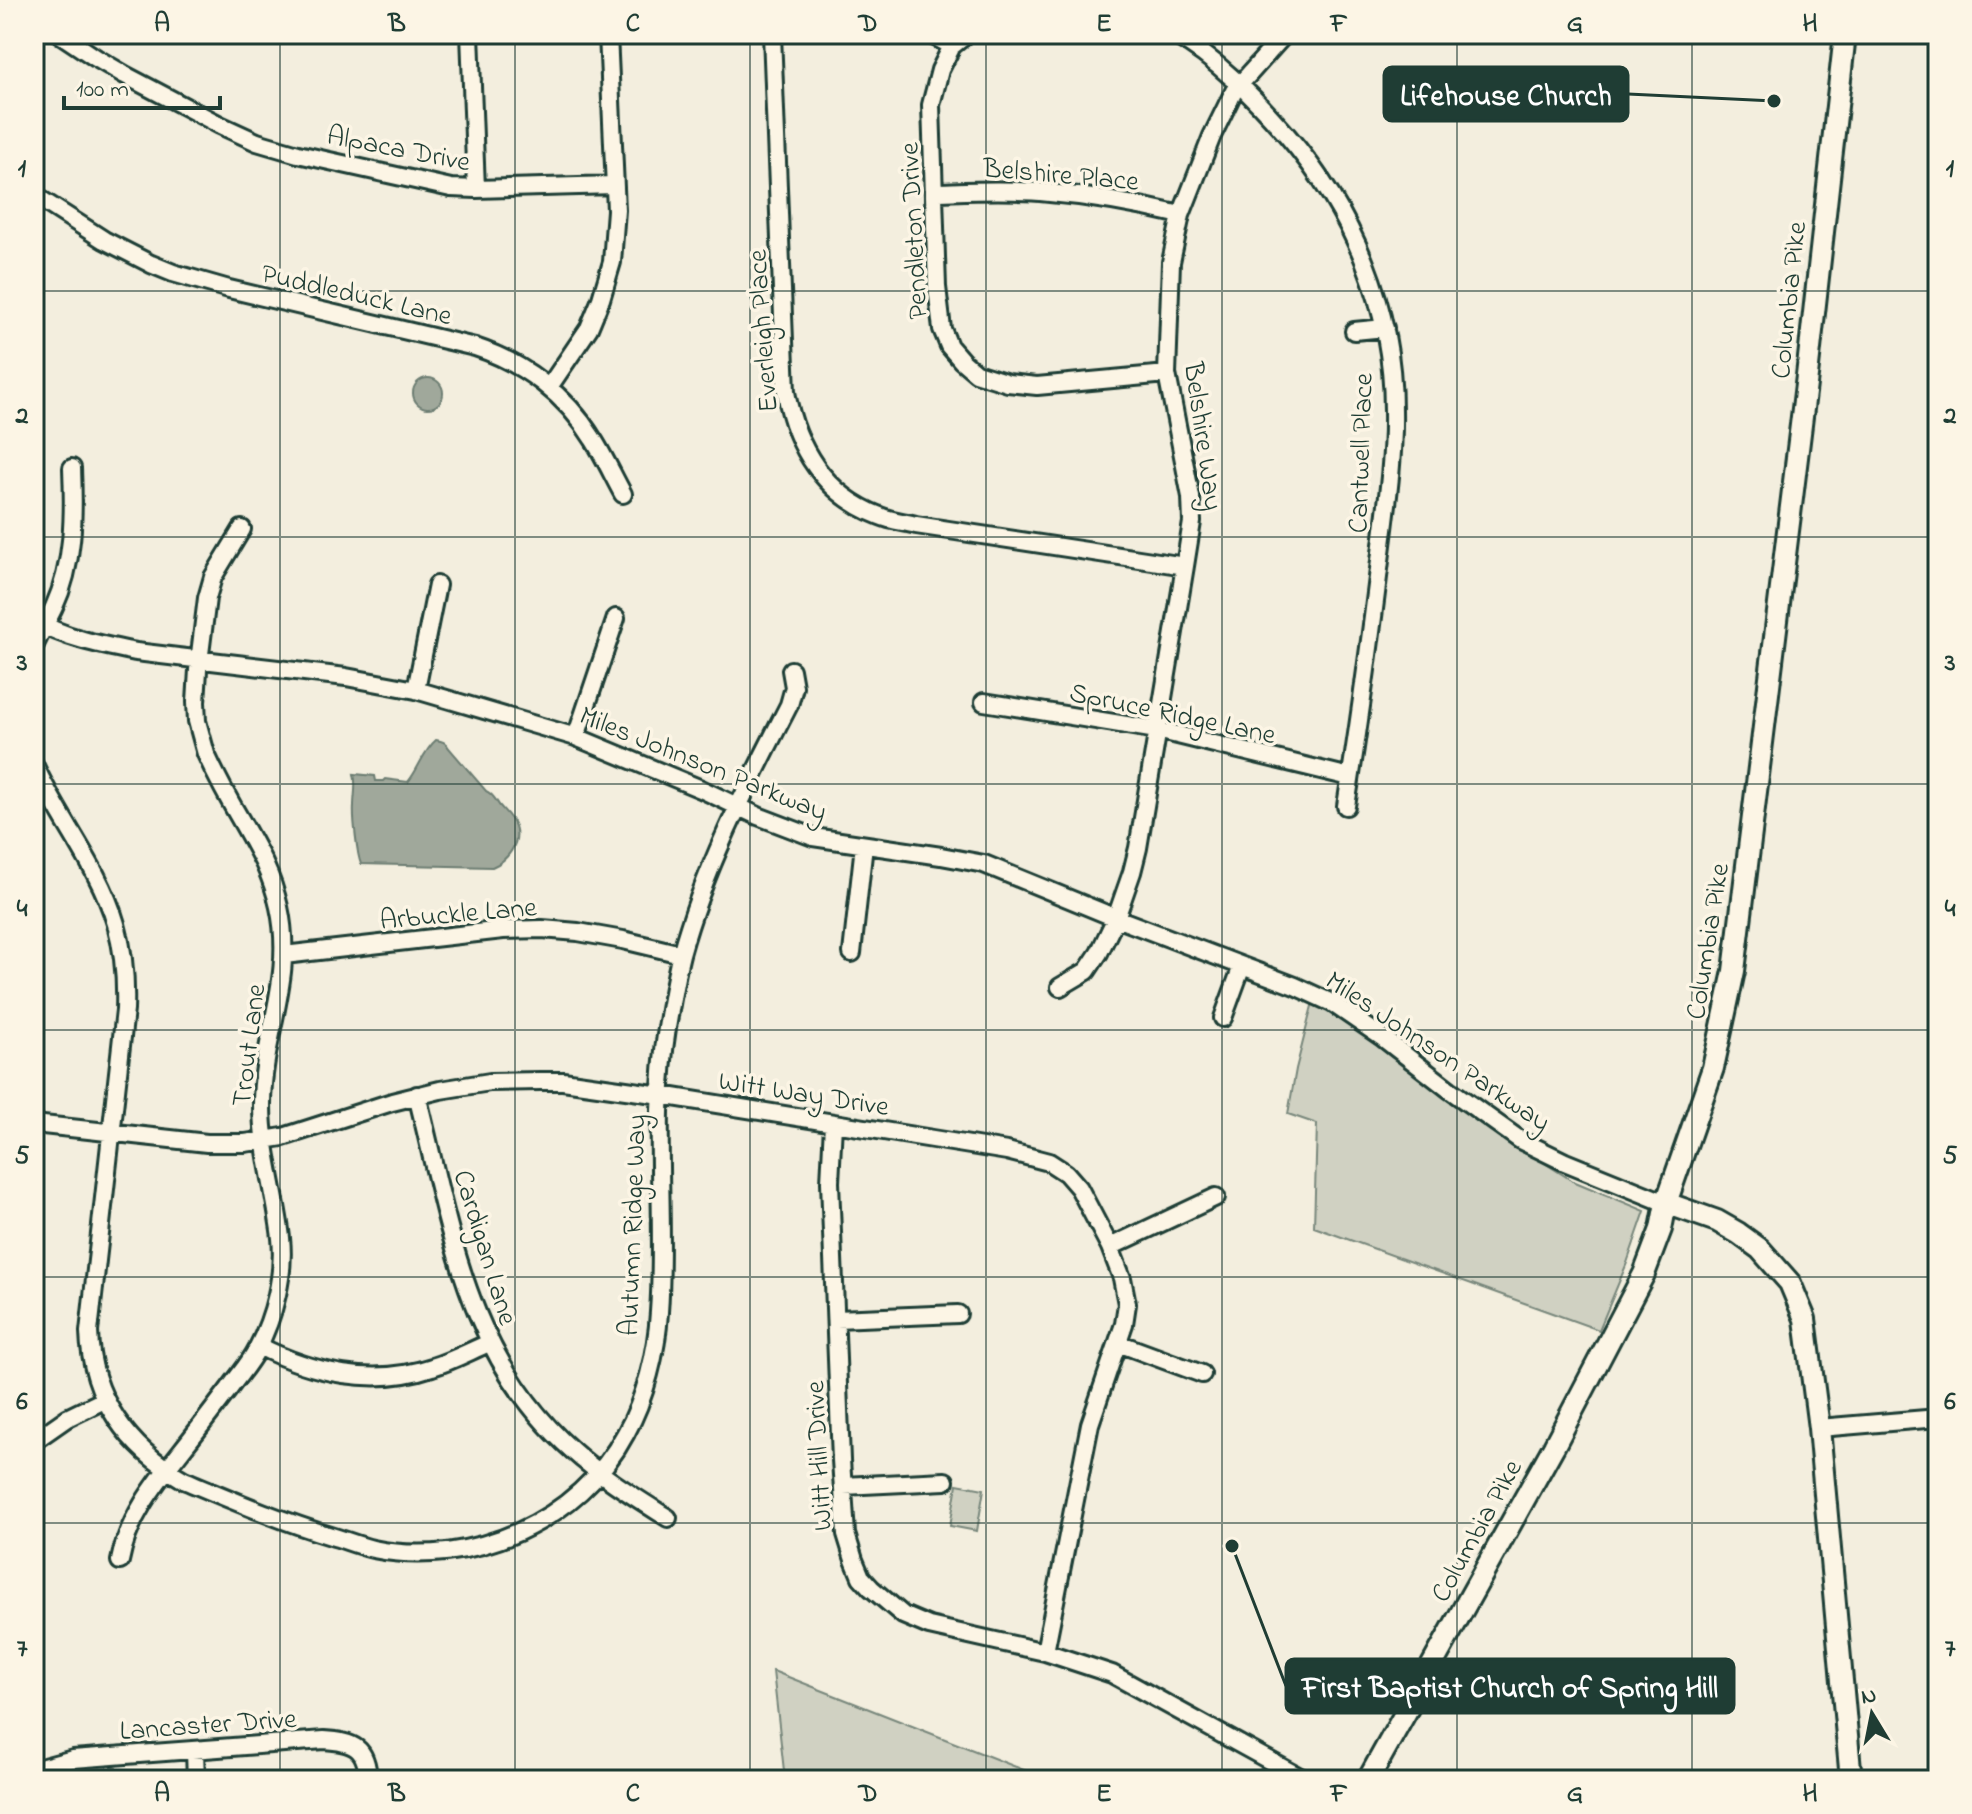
<svg xmlns="http://www.w3.org/2000/svg" width="1972" height="1814" font-family="'Indie Flower',sans-serif">
<rect width="100%" height="100%" fill="#f3eede"/>
<filter id="ink" filterUnits="userSpaceOnUse"><feTurbulence type="fractalNoise" baseFrequency=".0125" numOctaves="2"/><feDisplacementMap in="SourceGraphic" scale="16" xChannelSelector="R" yChannelSelector="G"/><feConvolveMatrix kernelMatrix="1 2 1 2 8 2 1 2 1" color-interpolation-filters="sRGB"/></filter>
<g filter="url(#ink)">
<path fill="#d0d1c2" stroke="#78877b" stroke-width="2" d="M1313 1002 1340 1016 1465 1112 1573 1181 1645 1211 1627 1263 1599 1330 1314 1227 1317 1124 1288 1114 1296 1069Z
M957 1484 984 1489 977 1531 950 1526Z
M773 1671 1049 1780H785Z"/>
<path fill="#a0a89b" stroke="#6c7d72" stroke-width="2" d="M413 393a15 15 0 1 1 30 0a15 15 0 1 1-30 0Z
M436 740C442 741 446 742 449 748L486 791C493 794 495 799 499 805 504 811 512 818 515 826 521 843 507 861 492 867L361 864C357 855 353 817 354 806 354 795 357 785 354 774L375 776 376 781H383L385 779 408 782C419 769 423 751 436 740Z"/>
<g fill="none" stroke-linecap="round" stroke-linejoin="round">
<g stroke="#1f3d34" stroke-width="22">
<path id="minor" d="M60 34 96 58 125 75 220 125 257 142 298 154 451 188 476 189 614 185
M470 34 476 189
M772 34 786 392C796 448 825 495 880 516 891 521 905 522 916 525L1185 566
M930 34 952 46
M967 34 952 46 940 70 931 105 937 287 942 329 949 346 962 361 976 373 1008 383 1037 386 1167 374
M1173 34C1217 59 1253 96 1286 134 1353 212 1393 306 1393 410 1394 460 1386 511 1380 561 1370 643 1359 725 1346 806
M935 192C970 191 1005 189 1040 192 1088 196 1135 204 1181 215
M34 195 104 240 151 264 173 273 229 289 475 347C524 363 566 395 593 439 604 456 613 476 623 494
M1354 331 1385 328
M549 387 589 328 601 299 612 262 616 210 608 34
M34 620C65 638 101 645 136 652L346 677 416 690 576 737 701 789 758 816 813 837 941 856 984 864 1116 918 1295 986 1332 1003 1383 1038 1450 1090 1520 1140 1565 1162 1666 1203
M34 647C40 633 48 620 54 607 74 564 74 514 72 468
M416 690 437 585
M984 702 1157 730 1350 777
M576 737 616 618
M34 764C58 818 99 866 116 924 124 952 126 981 125 1010L89 1332C91 1397 128 1448 184 1480 232 1500 281 1521 331 1536 345 1540 359 1546 373 1549 471 1569 579 1522 626 1433 645 1399 657 1352 659 1312 666 1218 652 1122 667 1028 671 1004 675 978 681 954 705 866 748 785 789 705L794 687 791 670
M852 953 864 845
M284 955 503 930 542 929 578 932 623 940 681 954
M1060 987 1087 971 1099 953 1116 918 1132 872 1138 848 1185 566 1192 522 1191 497 1167 374 1171 262 1181 215 1212 136 1234 91 1285 34
M1223 1018 1242 966
M417 1095C450 1226 466 1357 573 1451 602 1477 635 1497 668 1518
M34 1124 207 1143H245L283 1137 392 1102 440 1090 490 1082 540 1081H563L661 1095 1007 1151 1049 1162 1066 1173 1079 1188 1110 1247 1122 1278 1127 1304 1124 1324 1090 1424 1045 1652
M833 1124 830 1182 841 1460 846 1534 854 1560 861 1577 871 1588 903 1615 929 1626 1045 1652 1112 1674 1305 1780
M1110 1247 1216 1197
M836 1319 958 1314
M1118 1343 1202 1374
M259 1346C312 1373 374 1387 432 1367 452 1361 470 1351 489 1343
M1819 1428 1938 1418
M34 1441 67 1418 104 1400
M843 1486 945 1481
M120 1561C128 1518 154 1485 181 1451 197 1431 213 1410 229 1389 238 1376 250 1363 257 1349 274 1317 285 1274 281 1238 276 1194 262 1150 262 1105 262 1036 295 978 279 907 272 875 259 852 243 824 230 802 217 778 206 754L197 721 196 702 198 670 207 598 213 577 242 529
M195 1751 196 1780
M34 1779 40 1768 73 1759 324 1740C354 1742 367 1747 368 1780"/>
</g>
<g stroke="#1f3d34" stroke-width="26">
<path id="major" d="M1666 1203 1717 1221 1738 1233 1760 1249 1790 1283 1805 1319 1819 1428 1851 1780
M1368 1780 1554 1446 1644 1274 1661 1229 1666 1203 1713 1068 1734 971 1807 376 1845 34"/>
</g>
<use href="#minor" stroke="#fcf5e5" stroke-width="16"/>
<use href="#major" stroke="#fcf5e5" stroke-width="20"/>
</g>
</g>
<path fill="none" stroke="#1f3d34" stroke-width="2" stroke-opacity="0.55" d="M280 34V1780M515 34V1780M750 34V1780M986 34V1780M1222 34V1780M1457 34V1780M1692 34V1780M34 291H1938M34 537H1938M34 784H1938M34 1030H1938M34 1277H1938M34 1523H1938"/>
<g text-anchor="middle" stroke-width="7" stroke-linejoin="round" paint-order="stroke">
<g font-size="28" fill="#1f3d34" stroke="#fcf5e5">
<text transform="translate(399 147) rotate(11)" y="10">Alpaca Drive</text>
<text transform="translate(1061 173) rotate(5)" y="10">Belshire Place</text>
<text transform="translate(912 231) rotate(-93)" y="10">Pendleton Drive</text>
<text transform="translate(357 293) rotate(13)" y="10">Puddleduck Lane</text>
<text transform="translate(1787 300) rotate(-84)" y="10">Columbia Pike</text>
<text transform="translate(761 331) rotate(-94)" y="10">Everleigh Place</text>
<text transform="translate(1205 436) rotate(82)" y="10">Belshire Way</text>
<text transform="translate(1359 453) rotate(-88)" y="10">Cantwell Place</text>
<text transform="translate(1173 712) rotate(12)" y="10">Spruce Ridge Lane</text>
<text transform="translate(704 762) rotate(22)" y="10">Miles Johnson Parkway</text>
<text transform="translate(458 912) rotate(-5)" y="10">Arbuckle Lane</text>
<text transform="translate(1706 941) rotate(-81)" y="10">Columbia Pike</text>
<text transform="translate(247 1045) rotate(-83)" y="10">Trout Lane</text>
<text transform="translate(1439 1050) rotate(34)" y="10">Miles Johnson Parkway</text>
<text transform="translate(804 1092) rotate(9)" y="10">Witt Way Drive</text>
<text transform="translate(631 1225) rotate(-88)" y="10">Autumn Ridge Way</text>
<text transform="translate(487 1247) rotate(73)" y="10">Cardigan Lane</text>
<text transform="translate(817 1456) rotate(-93)" y="10">Witt Hill Drive</text>
<text transform="translate(1475 1530) rotate(-61)" y="10">Columbia Pike</text>
<text transform="translate(208 1723) rotate(-4)" y="10">Lancaster Drive</text>
</g>
</g>
<path fill="none" stroke="#1f3d34" stroke-width="3" d="M1774 101L1628 94M1232 1546L1286 1686"/>
<g fill="#1f3d34" stroke="#fcf5e5" stroke-width="3">
<circle cx="1774" cy="101" r="8"/>
<circle cx="1232" cy="1546" r="8"/>
</g>
<g fill="#1f3d34" stroke="#1f3d34" stroke-width="3">
<rect x="1384" y="67" width="244" height="54" rx="8"/>
<rect x="1286" y="1659" width="448" height="54" rx="8"/>
</g>
<g font-size="30" text-anchor="middle" font-weight="bold" fill="#fff">
<text x="1506" y="105">Lifehouse Church</text>
<text x="1510" y="1697">First Baptist Church of Spring Hill</text>
</g>
<rect width="1972" height="1814" fill="none" stroke="#fcf5e5" stroke-width="88"/>
<g transform="translate(1872 1714) rotate(350)" stroke="#fcf5e5" stroke-width="6" paint-order="stroke">
<path d="M0-6L14 30L0 20L-14 30Z" fill="#1f3d34"/>
<text y="-12" font-size="22" font-weight="bold" text-anchor="middle" fill="#1f3d34">N</text>
</g>
<path d="M64 96v12h156v-12" fill="none" stroke="#1f3d34" stroke-width="4"/>
<text x="76" y="96" font-size="24" fill="#1f3d34" stroke="#fcf5e5" stroke-width="6" paint-order="stroke">100 m</text>
<rect x="44" y="44" width="1884" height="1726" fill="none" stroke="#1f3d34" stroke-width="3"/>
<g font-size="26" text-anchor="middle" font-weight="bold" fill="#1f3d34">
<text x="162" y="31">A</text>
<text x="397" y="31">B</text>
<text x="633" y="31">C</text>
<text x="868" y="31">D</text>
<text x="1104" y="31">E</text>
<text x="1339" y="31">F</text>
<text x="1575" y="31">G</text>
<text x="1810" y="31">H</text>
<text x="22" y="176">1</text>
<text x="1950" y="176">1</text>
<text x="22" y="423">2</text>
<text x="1950" y="423">2</text>
<text x="22" y="670">3</text>
<text x="1950" y="670">3</text>
<text x="22" y="916">4</text>
<text x="1950" y="916">4</text>
<text x="22" y="1163">5</text>
<text x="1950" y="1163">5</text>
<text x="22" y="1409">6</text>
<text x="1950" y="1409">6</text>
<text x="22" y="1656">7</text>
<text x="1950" y="1656">7</text>
<text x="162" y="1801">A</text>
<text x="397" y="1801">B</text>
<text x="633" y="1801">C</text>
<text x="868" y="1801">D</text>
<text x="1104" y="1801">E</text>
<text x="1339" y="1801">F</text>
<text x="1575" y="1801">G</text>
<text x="1810" y="1801">H</text>
</g>
</svg>
